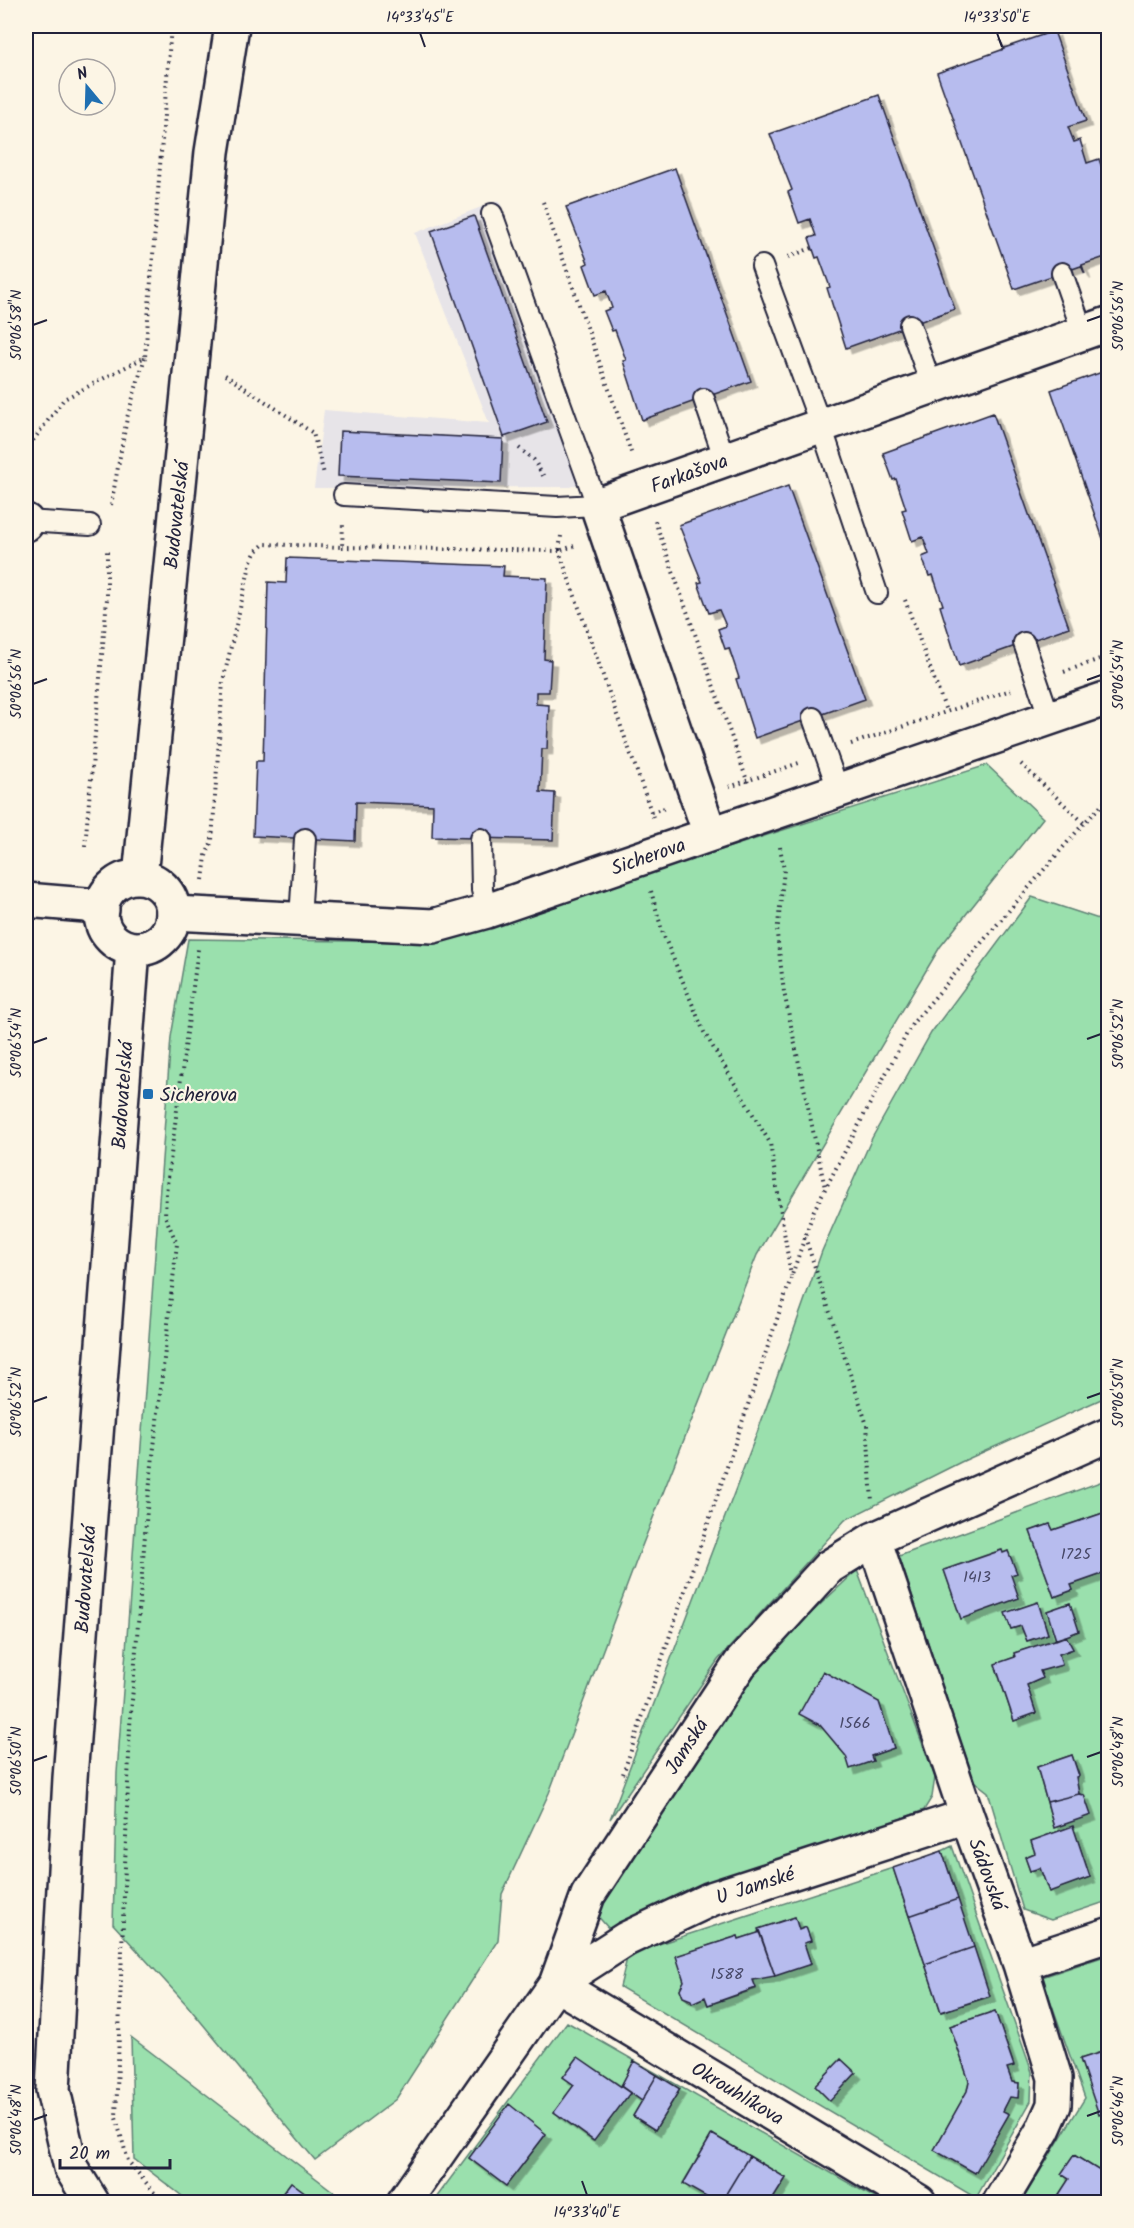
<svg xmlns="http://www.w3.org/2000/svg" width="1134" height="2228" font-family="Kalam,sans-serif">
<defs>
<filter id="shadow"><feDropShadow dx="5.5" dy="5.5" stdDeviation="0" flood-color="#0004"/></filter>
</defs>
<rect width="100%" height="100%" fill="#fcf5e5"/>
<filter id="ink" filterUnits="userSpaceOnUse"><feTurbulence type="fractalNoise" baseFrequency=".0167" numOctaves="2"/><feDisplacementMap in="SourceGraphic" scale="12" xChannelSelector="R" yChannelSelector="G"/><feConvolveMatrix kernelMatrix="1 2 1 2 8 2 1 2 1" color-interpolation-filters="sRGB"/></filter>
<g filter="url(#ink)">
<path fill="#e7e4e8" d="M499 200 597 477 570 487 314 488 324 410 489 423 415 233Z"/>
<path fill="#9ae0ad" stroke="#5e8174" stroke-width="1.5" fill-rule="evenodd" d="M987 765 1043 818 940 947 757 1255 640 1551 549 1793 502 1894 498 1940 396 2099 315 2160 187 2005 113 1924 117 1773 171 1037 188 939 432 942Z
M1032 897 1108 922V1396L961 1462 845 1520 718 1660 610 1819 760 1425 822 1251 872 1138 931 1033Z
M1108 1479V1527L1103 1513 1053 1530 1050 1524 1030 1531 1054 1597 1073 1590 1071 1585 1108 1572V1901L1051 1920 1023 1910 988 1792 974 1781 899 1556ZM1001 1550 1003 1553 1008 1551 1016 1573 1011 1575 961 1618 944 1570ZM1038 1602 1048 1634 1027 1641 1021 1626 1011 1629 1006 1613ZM1070 1603 1074 1632 1066 1636 1073 1649 1059 1654 1062 1665 1040 1671 1042 1678 1027 1685 1036 1713 1014 1721 995 1665 1015 1657 1014 1653 1056 1640 1047 1611ZM1072 1755 1079 1775 1076 1777 1079 1794 1084 1795 1054 1827 1037 1767ZM1073 1827 1090 1877 1049 1891 1040 1868 1030 1871 1025 1857 1035 1853 1031 1841Z
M857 1570 935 1777 932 1797 924 1810 611 1931 594 1912 758 1663ZM879 1702 894 1748 871 1756 873 1761 846 1756 820 1725 800 1713Z
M952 1846 1032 2072 1031 2101 976 2198 620 1987 628 1954 893 1868 941 2012 989 1997 942 1851ZM795 1917 799 1930 806 1928 811 1940 804 1943 811 1964 753 1980 756 1989 708 2005 705 1997 692 2003 683 1997 680 1989 684 1981 677 1956 738 1936 739 1939 758 1933 759 1929ZM995 2011 1014 2065 1007 2068 1012 2082 1019 2083 1018 2097H1010L1003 2111 1009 2114 975 2173 934 2150 967 2091 969 2081 950 2026ZM841 2059 856 2073 830 2100 815 2086Z
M1108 1955V2050L1080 2059 1100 2114 1108 2111V2176L1074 2155 1062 2174 1069 2179 1054 2202H1021L1085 2098 1042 1977Z
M567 2022 882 2202H771L786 2178 712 2134 683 2183 715 2202H433ZM578 2057 621 2086 634 2061 680 2089 655 2130 633 2116 642 2101 630 2093 593 2141 554 2112 574 2085 563 2077ZM509 2105 546 2134 506 2186 469 2158Z
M131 2037 347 2202H318L291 2182 276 2202H190L134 2159Z"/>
<path fill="#b7bcee" stroke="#22223b" stroke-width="1.5" filter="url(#shadow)" d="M1054 31 1086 121 1068 127 1074 142 1080 140 1087 163 1099 159 1108 186V256L1082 265 1085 274 1081 266 1014 289 937 73 1004 49 1000 40 1004 48Z
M879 95 955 309 846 348 827 288 830 287 819 257 816 258 809 238 816 236 810 219 799 223 788 192 792 190 770 134Z
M675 168 751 381 642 420 623 361 626 360 615 330 612 331 604 311 612 308 606 291 595 295 584 265 588 263 566 207Z
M474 216 547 422 504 437 431 231Z
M1108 370V553L1051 390Z
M993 413 1069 627 959 666 940 606 943 605 933 575 929 576 922 557 929 554 923 537 912 541 902 510 906 509 896 479 893 480 883 453Z
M340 431 503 439 501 483 338 476Z
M788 486 865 699 755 738 736 679 739 678 729 648 725 649 718 629 726 626 719 610 709 613 698 583 702 582 679 525Z
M287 558 504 566 503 576 547 578 544 659 551 660 549 692H536V704L549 705 547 749H542L540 792 555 793 553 840 432 837 433 805 356 802 355 841 253 836 256 761H263L268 582 286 583Z
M1103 1513 1108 1527V1572L1071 1585 1073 1590 1054 1597 1030 1531 1050 1524 1053 1530Z
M1002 1550 1003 1553 1008 1551 1017 1573 1011 1575 1019 1598 961 1619 944 1570Z
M1038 1602 1048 1634 1027 1641 1021 1626 1011 1629 1005 1613Z
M1070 1603 1079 1631 1056 1640 1047 1611Z
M1066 1636 1073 1649 1059 1654 1062 1665 1040 1671 1043 1678 1027 1685 1036 1713 1014 1721 995 1664 1015 1657 1014 1653Z
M823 1671 879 1702 894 1748 871 1756 873 1761 850 1769 846 1756 820 1725 799 1714Z
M1072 1755 1079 1776 1076 1777 1079 1794 1047 1802 1037 1767Z
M1079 1794 1084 1795 1091 1815 1054 1828 1047 1802Z
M1073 1826 1090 1877 1049 1892 1040 1868 1030 1871 1025 1857 1035 1853 1031 1841Z
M942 1851 958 1899 909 1916 893 1868Z
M958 1899 974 1947 925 1964 909 1916Z
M795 1917 799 1930 806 1927 811 1941 804 1943 811 1964 775 1976 758 1929Z
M759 1930 775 1976 753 1980 756 1988 708 2005 705 1997 692 2003 691 2000 683 1997 680 1989 684 1981 676 1956 738 1936 739 1939 758 1933Z
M974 1947 990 1996 941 2012 925 1964Z
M995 2011 1014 2066 1007 2068 1012 2082 1019 2083 1018 2098 1010 2097 1003 2111 1009 2114 975 2173 934 2150 967 2091 969 2081 950 2026Z
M1108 2050V2111L1099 2115 1080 2059Z
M578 2057 630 2093 594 2141 554 2112 574 2085 563 2077Z
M841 2059 856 2073 830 2101 815 2086Z
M634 2061 657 2075 642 2101 621 2086Z
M657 2075 680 2089 655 2130 633 2116Z
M509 2104 546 2134 506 2186 469 2158Z
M712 2134 749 2156 721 2202H715L683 2184Z
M1074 2155 1108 2176 1102 2189 1108 2193V2202H1054L1069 2179 1061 2174Z
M749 2156 786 2178 771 2202H721Z
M291 2182 318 2202H276Z"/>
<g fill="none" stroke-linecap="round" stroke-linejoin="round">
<g stroke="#22223b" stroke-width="24">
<path id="lane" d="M762 266 821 426 877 593
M1062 273 1083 333
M910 325 932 387
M704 399 725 460
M344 495 557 507 597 505 492 214
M26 521 90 525
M1024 643 1050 719
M813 718 839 792
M481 839 482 890 487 911
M300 919 305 839"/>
</g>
<g stroke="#22223b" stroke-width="38">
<path id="street" d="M26 524V521
M710 834 597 505 1108 324
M26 900 86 905 102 910
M173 913 433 926 487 911 1108 698
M874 1539 967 1816 1020 1964 1055 2078 1054 2105 1043 2130 1000 2202
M1020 1964 1108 1935
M556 1984 626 1939 711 1899 967 1816
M556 1984 919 2202
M404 2202 556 1984 588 1895 740 1664 829 1567 874 1539 1108 1435"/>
</g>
<g stroke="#22223b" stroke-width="38">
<path id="secondary" d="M140 877 212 152 232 26
M101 913a36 36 0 1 1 72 0a36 36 0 1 1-72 0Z
M92 2202 71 2168 53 2090 70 1778 133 949"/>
</g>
<path stroke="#22223b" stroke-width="4" stroke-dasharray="1.5 4.5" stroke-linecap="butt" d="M543 202 632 455
M788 257 812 248
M225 375 313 433 324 474
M519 448 534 460 545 479
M26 450 64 399 145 357 171 26
M111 505 127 418 145 357
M655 521 749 786
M561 536 559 551 574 546
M342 547 559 551 653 817
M905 600 946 711
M1064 672 1108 656
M851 744 1011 690
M1021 764 1084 823
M729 787 799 763
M651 812 665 808
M85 846 107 599V548
M780 847 784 870 777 934 784 992 825 1188
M203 880 206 856 212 840 223 681 251 561 256 551 264 544 342 547 343 523
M651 891 663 934 704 1032 770 1143 791 1276
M805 1237 867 1425 872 1502
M623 1774 814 1210 912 1024 1084 823 1108 799
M162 2202 128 2161 116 2118 130 1726 147 1509 177 1244 165 1216 166 1193 198 949"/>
<use href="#lane" stroke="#fcf5e5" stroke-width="20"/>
<use href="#street" stroke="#fcf5e5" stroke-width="33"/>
<use href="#secondary" stroke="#fcf5e5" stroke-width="33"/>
</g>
</g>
<path fill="none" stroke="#22223b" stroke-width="2" d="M420 33 425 47M997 33 1002 47M1087 321 1101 316M33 325 47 320M1087 680 1101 675M33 684 47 679M1087 1039 1101 1034M33 1043 47 1038M1087 1398 1101 1393M33 1402 47 1397M1087 1757 1101 1752M33 1761 47 1756M1087 2116 1101 2111M33 2120 47 2115M582 2181 587 2195"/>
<rect fill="#1f6fb2" stroke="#fcf5e5" stroke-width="2" x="142" y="1088" width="12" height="12" rx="3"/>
<g text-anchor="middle" stroke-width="4.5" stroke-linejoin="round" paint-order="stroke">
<g font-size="16" fill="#474868">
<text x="1076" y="1559">1725</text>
<text x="977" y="1582">1413</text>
<text x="855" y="1728">1566</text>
<text x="727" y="1979">1588</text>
</g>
<g font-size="20" fill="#22223b" stroke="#fcf5e5">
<text transform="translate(689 473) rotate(-20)" y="7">Farkašova</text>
<text transform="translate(176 515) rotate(-84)" y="7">Budovatelská</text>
<text transform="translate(648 856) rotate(-19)" y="7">Sicherova</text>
<text transform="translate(122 1095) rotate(-86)" y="7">Budovatelská</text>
<text transform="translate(85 1579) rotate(-86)" y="7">Budovatelská</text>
<text transform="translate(686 1746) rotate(-57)" y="7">Jamská</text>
<text transform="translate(988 1874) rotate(70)" y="7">Sádovská</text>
<text transform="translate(755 1885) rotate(-18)" y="7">U Jamské</text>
<text transform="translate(738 2093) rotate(31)" y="7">Okrouhlíkova</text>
</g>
<g font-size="20" fill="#22223b" stroke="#fcf5e5" text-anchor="start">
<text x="160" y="1101">Sicherova</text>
</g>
</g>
<rect width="1134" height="2228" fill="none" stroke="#fcf5e5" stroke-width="66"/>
<g transform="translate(87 87) rotate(341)"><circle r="28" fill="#fcf5e5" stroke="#a5a1a1" stroke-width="1.5"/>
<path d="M0-4.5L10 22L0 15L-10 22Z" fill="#1f6fb2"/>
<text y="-9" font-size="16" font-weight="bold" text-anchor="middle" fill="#22223b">N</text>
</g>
<path d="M60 2159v9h110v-9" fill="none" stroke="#22223b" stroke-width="3"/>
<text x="69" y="2159" font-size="18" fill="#22223b" stroke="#fcf5e5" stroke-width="4.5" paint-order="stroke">20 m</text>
<rect x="33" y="33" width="1068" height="2162" fill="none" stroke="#22223b" stroke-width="2"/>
<g font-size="15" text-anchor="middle" fill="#22223b">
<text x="420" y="22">14°33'45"E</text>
<text x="997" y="22">14°33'50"E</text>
<text transform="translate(1118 316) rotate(-90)" y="5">50°06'56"N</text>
<text transform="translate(16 325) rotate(-90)" y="5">50°06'58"N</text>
<text transform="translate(1118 675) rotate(-90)" y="5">50°06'54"N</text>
<text transform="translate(16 684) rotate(-90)" y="5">50°06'56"N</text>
<text transform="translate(1118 1034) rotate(-90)" y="5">50°06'52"N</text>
<text transform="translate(16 1043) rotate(-90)" y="5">50°06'54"N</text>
<text transform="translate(1118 1393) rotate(-90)" y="5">50°06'50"N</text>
<text transform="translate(16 1402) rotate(-90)" y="5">50°06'52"N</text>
<text transform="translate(1118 1752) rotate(-90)" y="5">50°06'48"N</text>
<text transform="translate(16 1761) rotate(-90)" y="5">50°06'50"N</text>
<text transform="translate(1118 2111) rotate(-90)" y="5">50°06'46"N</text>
<text transform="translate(16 2120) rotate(-90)" y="5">50°06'48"N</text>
<text x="587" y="2217">14°33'40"E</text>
</g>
</svg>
